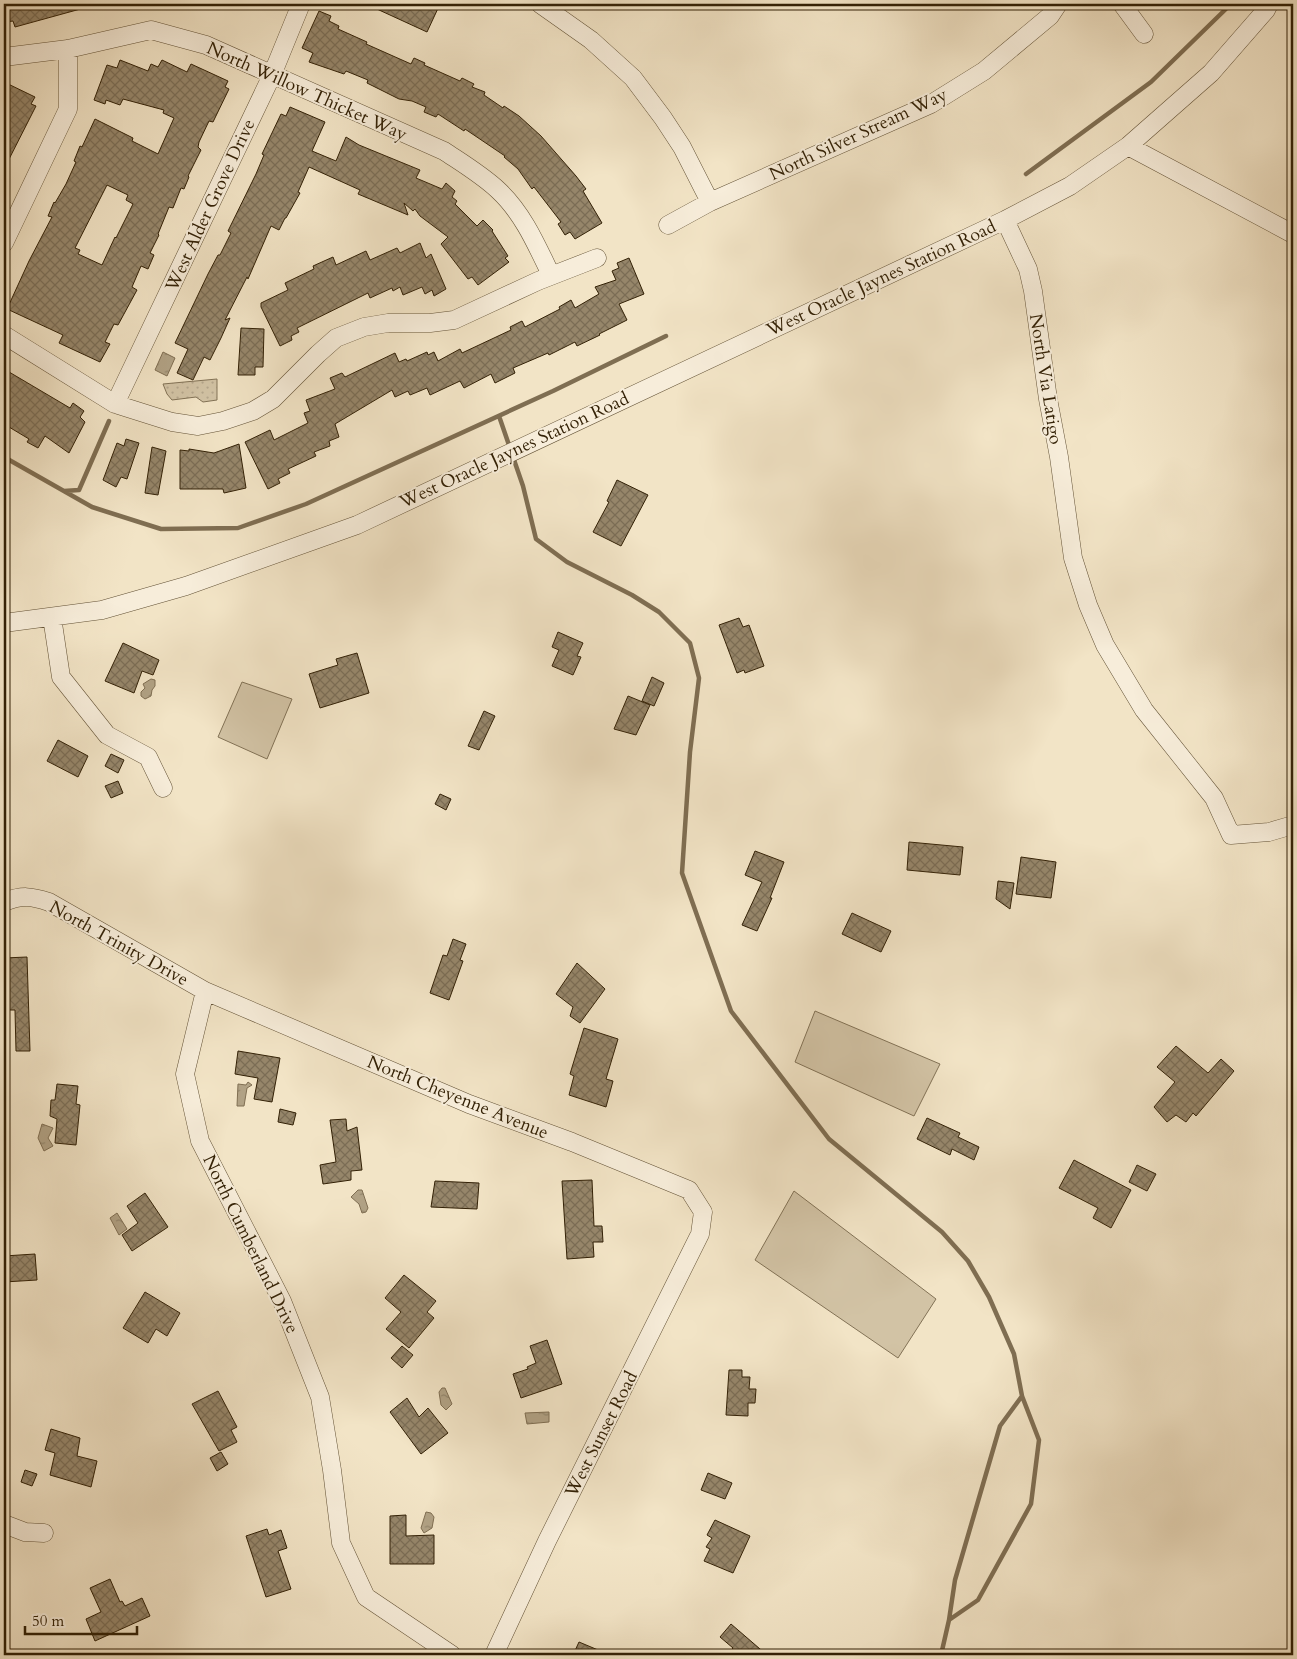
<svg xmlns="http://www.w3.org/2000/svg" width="1297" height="1659" font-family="Cardo,serif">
<defs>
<pattern id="grass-dots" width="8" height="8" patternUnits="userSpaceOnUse" patternTransform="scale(1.25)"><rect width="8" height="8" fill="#d2c3a5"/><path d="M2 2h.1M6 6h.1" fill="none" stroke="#b5a78d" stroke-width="1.8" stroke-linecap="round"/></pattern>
<pattern id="water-ripples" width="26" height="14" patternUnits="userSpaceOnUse" patternTransform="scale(1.25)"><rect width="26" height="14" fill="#b1a285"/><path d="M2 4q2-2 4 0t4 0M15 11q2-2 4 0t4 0" fill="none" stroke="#91846b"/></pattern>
<pattern id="building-cross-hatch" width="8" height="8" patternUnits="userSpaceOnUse" patternTransform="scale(1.25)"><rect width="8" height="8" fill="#96866a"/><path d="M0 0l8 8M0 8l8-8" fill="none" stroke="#7b6d55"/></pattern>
</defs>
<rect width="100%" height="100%" fill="#f2e4c6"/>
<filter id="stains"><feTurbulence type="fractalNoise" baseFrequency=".004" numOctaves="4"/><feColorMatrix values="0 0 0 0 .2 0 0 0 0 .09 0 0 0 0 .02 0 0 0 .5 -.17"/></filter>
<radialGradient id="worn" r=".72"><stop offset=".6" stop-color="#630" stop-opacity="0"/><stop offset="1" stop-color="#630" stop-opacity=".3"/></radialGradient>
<path fill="url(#grass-dots)" stroke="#827256" d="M217 379V400L203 402 196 397 172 400 167 394 163 384Z"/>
<path fill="#d2c3a5" stroke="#827256" d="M242 682 292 699 267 759 218 737Z
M815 1011 940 1064 914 1116 795 1062Z
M794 1191 936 1299 898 1358 755 1260Z"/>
<path fill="url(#water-ripples)" stroke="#7f6e52" d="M163 352 175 358 167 376 155 370Z
M151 679 155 680V686L152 690 151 696 145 699 141 696V692L145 688 143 684Z
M248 1082 252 1085 247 1088 244 1106H237L238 1084 246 1085Z
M42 1124 53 1128 48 1138 53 1146 44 1151 38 1138Z
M358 1190H362L368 1208 366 1212 362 1213 359 1204 351 1197Z
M117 1213 127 1229 119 1235 110 1218Z
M442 1388H445L452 1404 446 1410 441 1405 439 1392Z
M549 1412V1422L527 1424 525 1413Z
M426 1512 431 1513 434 1517 432 1528 424 1533 421 1528Z"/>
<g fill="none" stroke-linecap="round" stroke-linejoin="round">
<path stroke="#7f6e52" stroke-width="4.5" d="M1026 174 1151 82 1231 4
M499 416 510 448
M4 457 92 507 161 529 238 528 306 504 553 391 666 336
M513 457 523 486 536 539 567 562 632 595 659 612 690 643 699 678 690 752 682 873 731 1011 829 1139 942 1232 968 1261 989 1297 1014 1354 1022 1396 1039 1440 1031 1504 978 1600 949 1620 941 1655
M64 491 79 490 109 421
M949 1620 955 1580 1000 1426 1022 1396"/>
</g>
<path fill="url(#building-cross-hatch)" stroke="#332106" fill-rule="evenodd" d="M4 4H84V8L15 27 13 21 6 22Z
M366 4H440L427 32Z
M319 11 331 16 329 21 339 26 338 29 367 42 366 44 411 64 414 58 425 63 424 65 460 81 462 78 474 84 472 87 485 92 484 95 503 108 504 106 519 116 541 136 576 176 586 189 583 191 602 223 575 239 570 232 565 235 558 224 561 222 534 187 532 189 518 169 504 157 505 156 465 129 464 131 438 114 436 117 424 112 426 107 412 101 399 99 367 83 368 80 346 71 344 74 309 62 313 53 302 48Z
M120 60 148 71 151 64 158 67 162 60 187 72 191 64 228 81 225 87 229 89 213 122 209 121 199 142 198 147 201 150 188 176 189 177 184 189 181 188 173 208 169 207 158 234 159 235 150 253 154 255 148 269 141 266 132 287 137 290 118 325 114 324 105 342 110 344 100 362 59 343 63 335 7 309 29 261 52 217 48 216 54 202 55 203 66 184 76 162 74 161 80 146 82 147 95 119 133 138 132 141 158 154 174 118 163 113 164 110 123 99 120 105 106 100 105 104 94 100 107 65 117 68ZM107 185 128 195 126 200 133 204 116 238 115 237 102 265 78 254 80 250 75 248Z
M4 82 35 97 31 104 36 106 4 169Z
M290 107 325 122 312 151 336 161 346 137 359 145 420 170 416 178 442 189 446 183 455 191 452 197 457 201 455 204 477 226 483 220 493 230 492 231 508 256 505 258 509 262 478 285 472 277 468 279 441 244 448 237 420 216 415 209 413 211 404 203 408 215 358 194 360 190 309 167 298 192 300 193 286 218H285L279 230 271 226 248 279 247 277 225 320 230 318 221 338 210 360 204 357 193 380 177 373 188 349 175 343 208 274 218 255H220L231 233 228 231 256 174 264 155 262 154 281 114 286 116Z
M420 243 426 258 431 254 446 289 434 296 432 290 425 294 422 287 403 295 400 287 393 291 392 288 370 298 368 293 297 328 299 332 291 336 292 340 280 346 261 307V303L288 290 285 283 314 269 313 266 333 257 336 265 366 251 370 260 397 248 400 253Z
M629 258 644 294 619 304 627 320 599 334 600 335 577 346 575 342 549 355 548 353 513 368 515 373 495 383 491 374 464 388 460 381 430 395 427 388 410 395 408 391 395 397 392 390 335 424 339 437 329 441 330 446 314 452 316 456 288 469 290 473 278 479 280 483 268 489 245 442 270 430 274 440 308 423 304 413 310 411 306 400 335 389 330 378 342 373 345 377 395 353 399 362 406 359 407 361 427 352 428 355 434 352 438 361 460 349 462 353 511 330 510 327 522 321 525 327 560 309 559 307 571 300 575 308 599 294 595 287 616 280 612 271 619 268 617 263Z
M241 328 264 329 263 367H255V375H238Z
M4 369 70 408 73 403 84 411 80 417 85 422 69 453 45 436 38 448 27 442 29 439 4 424Z
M126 439 139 443 127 479 121 477 116 487 103 480 117 443 124 446Z
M239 444 246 488 224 493 223 489H180V450L189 451V449L214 453Z
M152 447 166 451 158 495 145 493Z
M617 480 648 495 621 546 593 532 609 502 607 501Z
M739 618 743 627 749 625 764 666 745 673 744 670 737 673 719 625Z
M558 632 583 643 577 656 581 657 573 675 552 666 559 650 552 647Z
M123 643 159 660 153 675 142 671 134 693 105 681Z
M357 653 369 693 320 708 309 674 338 665 336 659Z
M652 677 664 683 654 706 642 701Z
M628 696 650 705 636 735 614 729Z
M484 711 495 716 479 750 468 746Z
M58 740 88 756 78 777 47 761Z
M111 754 124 760 118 773 105 766Z
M118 781 123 793 111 798 105 786Z
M440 794 451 799 446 810 435 804Z
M909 842 963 847 960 875 907 870Z
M755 851 784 862 770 898H772L757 931 742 925 762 882 745 875Z
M1021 857 1056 862 1051 898 1016 894Z
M998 881 1014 883 1010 909 996 899Z
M852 913 891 931 881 952 842 934Z
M453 939 466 944 460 960 463 961 449 1000 430 993 443 955 447 956Z
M27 957 30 1051H16L15 1010H4V958Z
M577 963 605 989 580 1023 570 1016 573 1007 556 994Z
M584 1028 618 1039 606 1079 613 1081 606 1107 569 1095 574 1076 570 1074Z
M1176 1046 1208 1073 1221 1059 1234 1071 1196 1116 1193 1113 1186 1122 1176 1115 1167 1122 1154 1107 1175 1082 1157 1067Z
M238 1051 280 1058 272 1102 254 1099 258 1078 235 1074Z
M57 1084 78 1086 76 1104 80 1105 76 1145 55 1143 57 1119 50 1116 51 1100H55Z
M280 1109 296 1113 293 1125 278 1122Z
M927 1118 960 1133 958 1137 979 1147 974 1160 952 1149 950 1155 917 1139Z
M346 1119 347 1131 357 1127 362 1170 351 1171V1180L323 1184 320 1165 336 1162 330 1120Z
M1074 1160 1131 1190 1111 1228 1093 1218 1098 1208 1059 1188Z
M1137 1165 1156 1174 1147 1191 1129 1182Z
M592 1180 594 1226H602L603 1242H593L594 1257 567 1259 562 1181Z
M435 1181 479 1183 477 1209 431 1207Z
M145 1193 168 1227 132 1251 122 1235 138 1223 127 1206Z
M35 1254 37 1280 4 1282V1256Z
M404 1275 436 1301 427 1312 434 1318 409 1348 386 1329 401 1312 385 1298Z
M145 1292 180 1313 167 1336 156 1329 148 1343 123 1328Z
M547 1340 562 1384 521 1398 513 1374 528 1369 527 1367 536 1363 530 1346Z
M402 1346 413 1355 402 1368 391 1358Z
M729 1370H742V1377H750L749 1389H756L755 1403H748V1416L726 1415Z
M218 1391 237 1427 231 1430 237 1442 219 1451 192 1404Z
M407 1398 419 1417 428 1408 448 1433 421 1454 390 1412Z
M51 1429 80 1438 77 1456 97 1461 91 1487 50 1475 55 1453 45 1450Z
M221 1452 228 1464 217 1471 210 1458Z
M25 1470 37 1474 32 1486 21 1482Z
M708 1473 732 1483 725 1499 701 1490Z
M406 1515V1536L434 1535V1564H390V1516Z
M715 1520 750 1536 733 1573 704 1561 710 1549 706 1547 712 1538 707 1535Z
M267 1529 269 1535 281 1530 287 1548 278 1551 291 1589 266 1597 246 1536Z
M110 1579 120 1602 122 1601 125 1606 142 1598 150 1616 95 1641 86 1619 101 1612 90 1588Z
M731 1624 767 1655H727L733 1648 720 1637Z
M579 1642 610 1655H573Z"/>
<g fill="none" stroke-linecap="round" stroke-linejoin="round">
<g stroke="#635236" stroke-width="19">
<path id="minor" d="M540 4 591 40 633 78 663 118 682 147 710 202
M1122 4 1144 34
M4 57 68 49 151 30 206 45 444 151C462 163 482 175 498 190 523 213 537 246 551 275
M1128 146 1293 234
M1005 220 1028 269 1033 291 1048 399 1059 457 1073 558 1088 605 1105 645 1144 710 1214 798 1231 835 1269 832 1293 825
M668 225 710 202 931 104 984 71 1050 16 1058 4
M4 243 68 109V49
M4 335 115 404 172 422 198 426 223 421 253 411 273 399 318 354 336 338 364 327 388 323H430L454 320 538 281 597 258
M115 404 272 75 301 4
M52 617 61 677 107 735 148 757 163 788
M4 623 102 610 186 586 357 525 1005 220 1070 186 1128 146 1211 73 1266 10 1269 4
M4 902C22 895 31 896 49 902L205 991 469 1104 572 1142 689 1190 703 1212 700 1234 547 1541 494 1655
M205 991 185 1074 200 1141 282 1301 320 1397 332 1470 341 1543 366 1597 452 1655
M4 1524 25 1532 44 1533"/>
</g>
<use href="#minor" stroke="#f7edda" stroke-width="18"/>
</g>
<g text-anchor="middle" stroke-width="4" stroke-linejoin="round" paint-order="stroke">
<g font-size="18" fill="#332106" stroke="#f7edda">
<text transform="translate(307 91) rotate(24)" y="6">North Willow Thicket Way</text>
<text transform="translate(858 134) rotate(-25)" y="6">North Silver Stream Way</text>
<text transform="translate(210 205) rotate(-65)" y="6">West Alder Grove Drive</text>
<text transform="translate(881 278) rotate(-25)" y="6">West Oracle Jaynes Station Road</text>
<text transform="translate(1046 379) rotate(81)" y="6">North Via Latigo</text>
<text transform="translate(514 450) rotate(-25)" y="6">West Oracle Jaynes Station Road</text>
<text transform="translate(119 943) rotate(29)" y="6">North Trinity Drive</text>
<text transform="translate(458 1097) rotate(22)" y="6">North Cheyenne Avenue</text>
<text transform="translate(251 1244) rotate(64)" y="6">North Cumberland Drive</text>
<text transform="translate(601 1434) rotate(-63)" y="6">West Sunset Road</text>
</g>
</g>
<rect width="1297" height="1659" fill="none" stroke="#f2e4c6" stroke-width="20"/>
<rect x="5" y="5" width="1287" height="1649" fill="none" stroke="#332106" stroke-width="2.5"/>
<rect x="10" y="10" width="1277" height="1639" fill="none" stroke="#332106"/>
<path d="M25 1626v8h112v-8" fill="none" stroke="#332106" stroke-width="2.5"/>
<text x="32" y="1626" font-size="15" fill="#332106" stroke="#f7edda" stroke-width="4" paint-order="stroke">50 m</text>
<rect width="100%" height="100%" filter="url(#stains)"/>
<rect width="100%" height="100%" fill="url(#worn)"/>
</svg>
